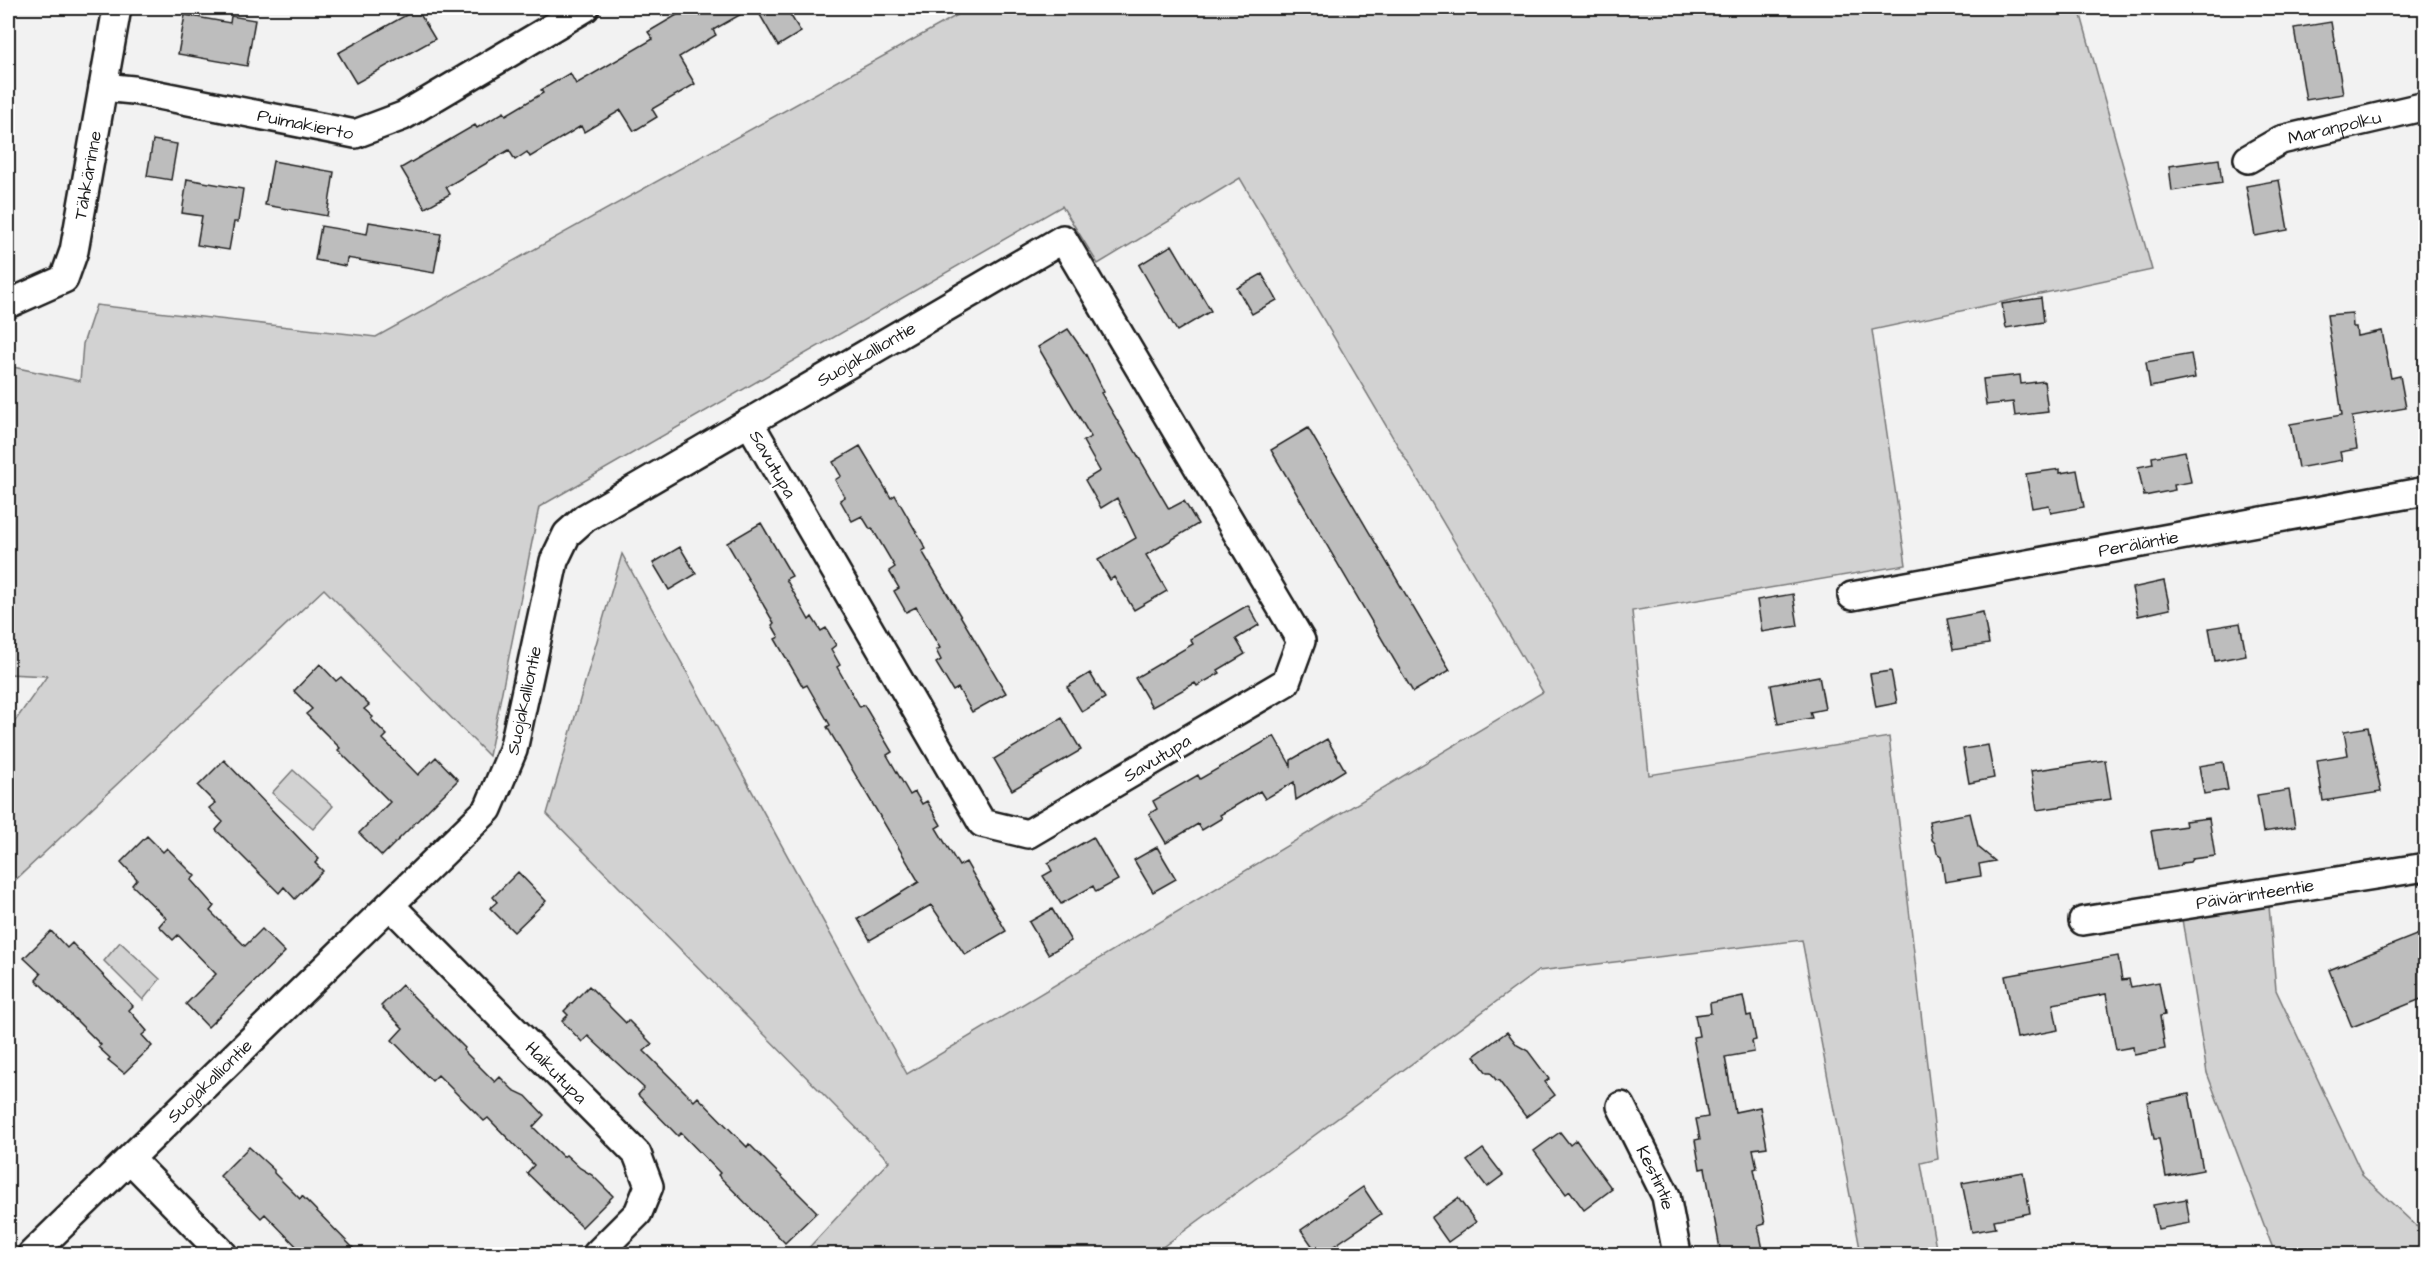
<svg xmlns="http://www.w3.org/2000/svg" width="2433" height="1262" font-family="'Architects Daughter',sans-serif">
<rect width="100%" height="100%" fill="#f2f2f2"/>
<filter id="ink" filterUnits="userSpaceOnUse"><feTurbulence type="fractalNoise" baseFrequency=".0167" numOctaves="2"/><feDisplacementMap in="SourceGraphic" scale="12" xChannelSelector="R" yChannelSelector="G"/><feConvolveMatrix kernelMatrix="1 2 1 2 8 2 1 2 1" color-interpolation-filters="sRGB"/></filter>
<g filter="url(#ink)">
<path fill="#d2d2d2" stroke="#777" stroke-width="1.5" d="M970 8H2079L2152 270 1872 330 1906 565 1632 611 1649 775 1889 737 1938 1159 1921 1163 1937 1254H1861L1802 940 1538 971 1153 1254H803L889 1161 547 814 622 554 907 1074 1543 692 1240 178 1098 264 1062 206 539 507 489 756 324 589 8 887V727L13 724 47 676 8 674V366L80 381 83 344 96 305 376 337Z
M293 770 333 806 313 829 272 793Z
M2268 894 2276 990 2363 1176 2425 1234V1254H2275L2207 1073 2180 907Z
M120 942 160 979 143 1000 104 961Z"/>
<path fill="#bdbdbd" stroke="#1c1c1c" stroke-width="1.5" d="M672 8H752L713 30 716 35 679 57 695 84 652 109 657 117 634 131 621 110 584 132 581 126 530 157 527 152 515 160 509 150 446 187 450 194 425 208 401 168 475 125 477 128 504 112 506 115 543 93 541 90 570 73 576 84 653 39 648 32 677 15Z
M756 8H786L801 32 778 46Z
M417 9 435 39 356 83 338 53Z
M185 15 230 23 231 16 255 20 247 66 178 54Z
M2331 22 2343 94 2306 100 2294 28Z
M153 140 177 144 171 180 147 176Z
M2219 159 2222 183 2172 191 2169 166Z
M273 161 334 172 327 216 265 205Z
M187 179 243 189 238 222H234L229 250 197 245 202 216 182 213Z
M2279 180 2288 230 2255 236 2246 186Z
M369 222 441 234 434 273 347 258 346 266 315 260 321 226 367 234Z
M1172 245 1211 311 1177 331 1139 265Z
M1262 274 1277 300 1252 314 1237 288Z
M2041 298 2044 322 2006 328 2002 304Z
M2352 313 2353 327H2356L2357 336 2382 331 2391 378 2400 376 2406 408 2352 417 2357 449 2340 452 2342 460 2298 468 2290 424 2342 415 2327 315Z
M1068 329 1086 355 1104 392 1101 393 1169 509 1184 501 1198 524 1146 555 1167 591 1134 610 1114 577 1110 580 1098 560 1136 538 1117 498 1101 508 1085 480 1100 471 1083 441 1091 437 1038 347Z
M2191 354 2195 378 2150 387 2146 362Z
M2020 375 2021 384 2044 381 2048 412 2015 416 2013 402 1986 405 1983 379Z
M1308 428 1450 670 1413 692 1271 450Z
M860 446 891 498 895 495 926 549 922 551 1006 693 972 712 958 688 953 691 936 663 941 660 936 650 940 648 916 607 906 612 894 591 899 588 889 571 895 567 872 528 870 529 862 516 852 521 840 500 845 497 835 480 841 476 833 462Z
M2185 451 2191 482 2174 485 2175 490 2144 496 2138 467 2153 464 2152 457Z
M2060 469V473L2077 470 2084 507 2051 513 2049 505 2032 508 2026 474Z
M761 523 792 576 786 579 809 620 812 617 821 631 826 628 836 645 831 649 840 665 837 667 860 707 864 705 892 752 887 755 910 795 915 792 922 804 927 801 941 825 936 828 959 866 966 862 1006 931 965 955 931 905 870 940 858 919 919 882 827 727 830 725 807 685 803 687 775 639 779 637 772 625 774 623 727 543Z
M680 547 696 574 669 590 653 563Z
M2164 581 2170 609 2138 616 2132 588Z
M1793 594 1798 626 1762 632 1757 600Z
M1248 605 1259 625 1236 639 1245 654 1218 670 1220 673 1197 686 1195 683 1152 707 1135 678 1193 644 1190 639Z
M1983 612 1989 644 1953 650 1947 619Z
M2240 623 2246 655 2215 661 2209 628Z
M320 664 336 681 341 677 369 705 364 709 373 717 371 719 387 735 383 739 418 775 436 757 458 780 382 856 359 833 390 802 338 750 340 748 306 714 312 709 294 691Z
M1891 671 1897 703 1876 707 1870 674Z
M1090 673 1105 698 1082 712 1067 687Z
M1819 676 1825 709 1810 712 1812 718 1778 724 1771 685Z
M1062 718 1081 750 1012 790 994 759Z
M2368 727 2381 792 2323 801 2317 760 2348 755 2344 731Z
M1274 736 1291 766V760L1327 739 1345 770 1296 800 1294 782 1265 799 1260 791 1220 815 1222 818 1202 830 1198 824 1166 843 1149 814 1157 809 1153 801 1198 775 1200 779Z
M1988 745 1994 778 1969 783 1963 749Z
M224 760 319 859 315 863 323 871 295 899 284 887 279 893 216 830 223 822 209 808 215 803 198 786Z
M2105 760 2111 799 2037 810 2031 771Z
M2223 762 2228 790 2204 794 2199 766Z
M2289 790 2295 827 2263 832 2257 795Z
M1970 813 1978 847 1995 861 1979 864 1981 876 1945 882 1941 856 1937 853 1935 843 1932 840 1929 821Z
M2209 818 2215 856 2192 859 2190 862 2182 863 2180 866 2158 870 2151 831 2186 826 2185 821Z
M147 836 163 852 167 848 195 876 191 880 214 906 210 911 245 946 262 929 285 952 208 1027 186 1004 216 974 178 935 173 940 159 926 166 918 132 885 137 879 121 862Z
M1093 837 1118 880 1096 892 1093 886 1061 904 1043 876 1052 871 1048 863Z
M1157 847 1176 879 1153 892 1134 860Z
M518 872 546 901 514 932 490 908 497 902 493 897Z
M1052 909 1071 941 1048 954 1029 922Z
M51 931 67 948 72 943 133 1006 129 1010 147 1031 142 1035 152 1046 124 1073 108 1060 110 1058 98 1047 101 1045 36 980 41 974 24 958Z
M2426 931V997L2352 1027 2329 970Z
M2118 956 2122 980 2129 979 2131 987 2159 982 2165 1015 2160 1016 2165 1049 2134 1055 2133 1047 2116 1050 2106 994 2053 1004 2058 1030 2017 1038 2005 976Z
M402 985 465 1048 463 1050 495 1082 500 1077 513 1090 526 1096 544 1115 533 1127 563 1157 566 1155 580 1168 592 1175 613 1196 582 1227 527 1173 534 1165 488 1118 484 1121 438 1075 432 1081 392 1040 403 1028 381 1006Z
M589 986 626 1023 628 1020 652 1044 644 1051 694 1101 698 1097 747 1147 749 1144 817 1212 785 1243 718 1175 720 1173 681 1133 678 1136 638 1095 644 1088 588 1036 582 1042 562 1021 568 1015 564 1011Z
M1743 996 1747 1016 1751 1015 1756 1040 1752 1041 1754 1052 1725 1057 1735 1112 1760 1107 1767 1147 1753 1149 1757 1168 1754 1169 1765 1224 1758 1226 1764 1254H1721L1705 1168 1700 1169 1695 1140 1700 1139 1696 1119 1708 1117 1693 1037 1699 1036 1695 1015 1711 1013 1710 1003Z
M1507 1032 1517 1045 1528 1051 1549 1079 1545 1082 1555 1095 1526 1117 1499 1081 1496 1080 1491 1073H1487L1474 1056Z
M2189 1094 2203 1170 2166 1177 2159 1139H2154L2147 1102Z
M1560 1132 1570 1145 1576 1140 1612 1189 1584 1210 1570 1191 1566 1194 1534 1151Z
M249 1147 274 1170V1173L300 1199 302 1196 359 1254H304L265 1214 261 1218 220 1176Z
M1483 1149 1503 1175 1487 1187 1467 1161Z
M2023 1172 2030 1213 1994 1220 1996 1228 1972 1232 1962 1183Z
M1363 1187 1381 1214 1322 1254H1318L1301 1230Z
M1458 1198 1476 1222 1448 1242 1431 1218Z
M2186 1199 2190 1223 2158 1229 2153 1205Z"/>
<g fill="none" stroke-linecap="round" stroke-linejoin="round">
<g stroke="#1c1c1c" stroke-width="32">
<g id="minor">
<path id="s1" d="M103 87 133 90 355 134 403 116 585 8"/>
<path id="s2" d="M2248 159 2281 140 2426 106"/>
<path id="s3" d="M8 304 64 279 74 251 117 8"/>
<path id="s4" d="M1852 596 2426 491"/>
<path id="s5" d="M390 905 637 1154 649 1186 638 1213 597 1254"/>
<path id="s6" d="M2083 921 2426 867"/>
<path id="s7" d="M1621 1106 1666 1196 1677 1254"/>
<path d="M131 1160 223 1254"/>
<path id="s8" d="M32 1254 488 809 513 750 554 561 567 534 585 518 1063 239 1301 641 1286 682 1028 834 982 823 749 422"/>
</g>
</g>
<use href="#minor" stroke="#fff" stroke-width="27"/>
</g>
</g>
<g text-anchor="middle" stroke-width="6" stroke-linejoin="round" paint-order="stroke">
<g font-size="18" fill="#1c1c1c" stroke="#fff">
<text dy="6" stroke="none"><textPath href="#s1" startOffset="206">Puimakierto</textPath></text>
<text dy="6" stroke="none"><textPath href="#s2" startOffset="93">Maranpolku</textPath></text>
<text dy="6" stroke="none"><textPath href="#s3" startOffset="168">Tähkärinne</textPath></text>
<text dy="6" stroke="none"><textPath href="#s8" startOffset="1274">Suojakalliontie</textPath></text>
<text transform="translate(773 464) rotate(60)" y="6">Savutupa</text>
<text dy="6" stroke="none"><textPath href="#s4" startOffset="291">Peräläntie</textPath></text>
<text dy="6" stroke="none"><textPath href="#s8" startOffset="752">Suojakalliontie</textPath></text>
<text transform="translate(1157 758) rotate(-31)" y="6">Savutupa</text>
<text dy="6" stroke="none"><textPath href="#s6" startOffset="174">Päivärinteentie</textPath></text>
<text dy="6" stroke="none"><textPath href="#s5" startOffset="236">Haikutupa</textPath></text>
<text dy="6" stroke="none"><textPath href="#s8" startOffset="248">Suojakalliontie</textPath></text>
<text dy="6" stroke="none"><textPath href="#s7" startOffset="80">Kestintie</textPath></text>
</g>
</g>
<rect width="2433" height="1262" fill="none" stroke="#fff" stroke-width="30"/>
<rect x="15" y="15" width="2403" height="1232" fill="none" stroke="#1c1c1c" stroke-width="2" filter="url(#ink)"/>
</svg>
